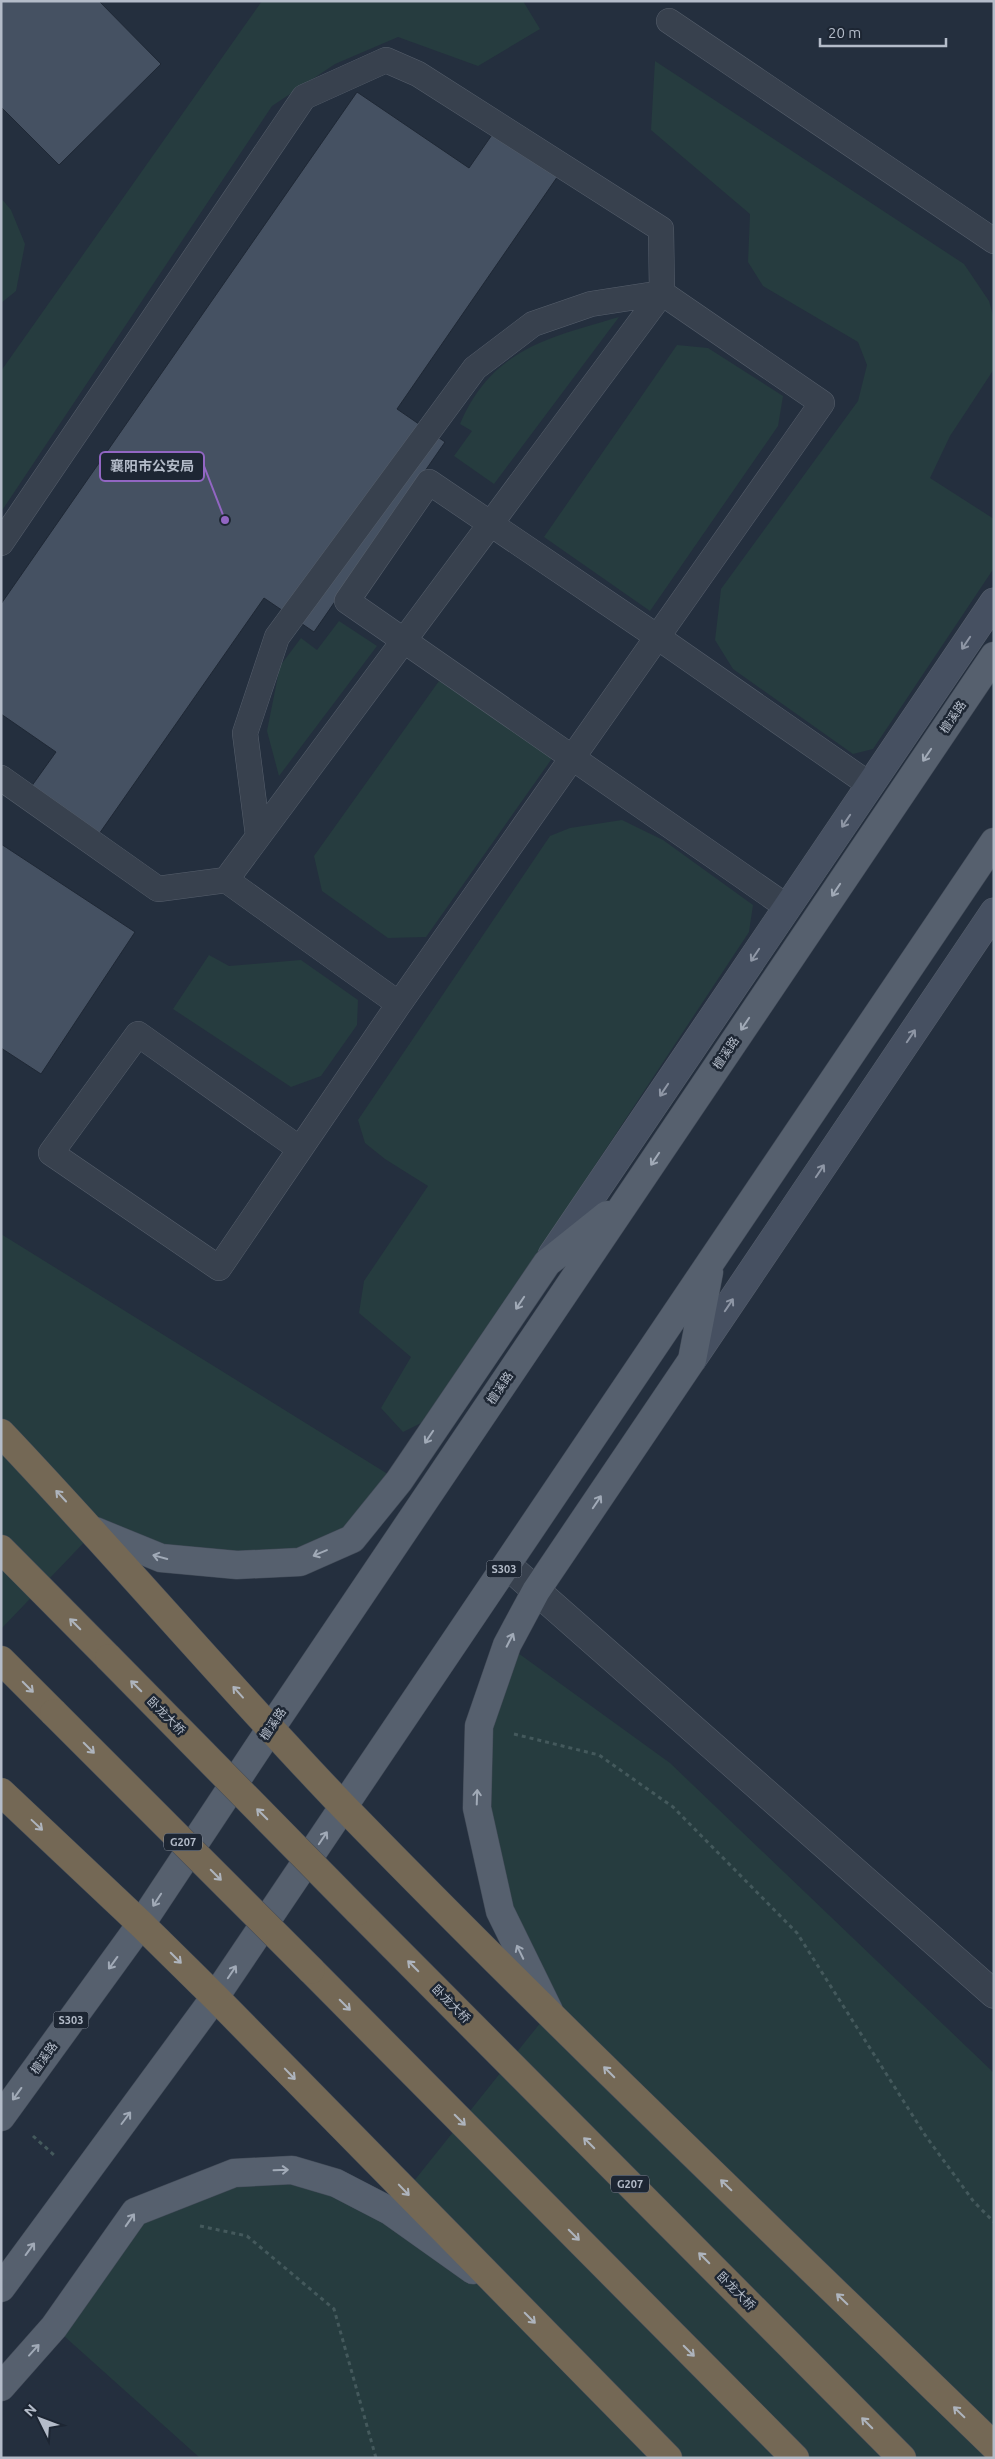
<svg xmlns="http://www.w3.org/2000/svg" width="995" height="2459" font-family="Ubuntu,'Noto Sans SC',sans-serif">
<rect width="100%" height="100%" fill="#242f3e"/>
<path fill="#263c3f" d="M262 1H523L540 29 478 66 398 37 335 64 272 106 1 512V371Z
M655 61 964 264 989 301 994 319V369L950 436 930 478 994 519V568L873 749 853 754 733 669 715 640 721 589 858 401 867 365 858 342 763 286 748 262 750 214 651 130Z
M1 198 11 210 25 244 16 291 1 303Z
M619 317 494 484 454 456 472 431 460 424C492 349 548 338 619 317Z
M677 345 708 348 783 396 778 426 650 611 544 537Z
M339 621 377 646 279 776 267 731 280 666 301 638 317 650Z
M439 681 553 757 426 937 388 938 322 891 314 856Z
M622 820 663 840 753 905 749 932 427 1420 403 1432 381 1408 411 1357 359 1313 364 1281 428 1186 385 1159 365 1143 358 1120 550 836 570 828Z
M209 955 229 966 301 960 358 1000 357 1025 321 1076 291 1087 173 1009Z
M1 1234 399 1481 352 1539 237 1565 95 1531 1 1629Z
M507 1645 670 1763 994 2073V2458H200L54 2327 135 2212 292 2170 390 2211 549 2012 477 1808Z"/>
<path fill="#455162" stroke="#1f2835" d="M1 1H99L161 64 59 165 1 107Z
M357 92 469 168 496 129 560 173 397 409 445 442 314 632 264 598 99 834 31 787 56 752 1 714V604Z
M1 844 135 932 41 1074 1 1048Z"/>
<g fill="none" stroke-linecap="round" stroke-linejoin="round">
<g stroke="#565f6c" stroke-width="26">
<path id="lane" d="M669 21 994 241
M662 293 822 403 399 1004 226 880Z
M1 543 304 97 386 60 418 74 661 229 662 293 591 304 533 324 475 368 277 637 245 733 258 835
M1 778 158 889 226 880
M787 907 347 601 429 482 656 636 870 785
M300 1149 138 1034 51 1153 219 1268 399 1004"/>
</g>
<g stroke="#565f6c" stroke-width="29">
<path id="street" d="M507 1565 994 1994"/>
</g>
<g stroke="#565f6c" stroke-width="29">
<path id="secondary" d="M552 1255 994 602
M692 1360 994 912"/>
</g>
<g stroke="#414a57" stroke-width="29">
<path id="primary" d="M95 1531 161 1558 237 1565 300 1562 352 1539 399 1481 547 1263 607 1215
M549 2011 500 1911 477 1808 479 1726 507 1645 536 1591 692 1360 709 1272
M1 2117 141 1924 271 1728 994 656
M1 2288 215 1997 994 842
M1 2387 54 2327 135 2212 234 2173 292 2170 336 2183 390 2211 473 2270"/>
</g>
<g stroke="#434c59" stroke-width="29">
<path id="highway" d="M1 1433C117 1555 226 1684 343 1806 555 2024 776 2234 994 2446
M1 1549 109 1658
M1 1660 54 1713
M1 1792 141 1924 215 1997 668 2458
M358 1911 902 2458
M311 1970 795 2458"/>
</g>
<path stroke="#44595c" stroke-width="3" stroke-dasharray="4 4" stroke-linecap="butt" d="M514 1734 599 1755 673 1807 797 1933 925 2135 974 2202 994 2222
M33 2136 54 2155
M200 2226 247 2236 334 2309 376 2458"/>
<use href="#lane" stroke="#38414e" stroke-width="25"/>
<use href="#street" stroke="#38414e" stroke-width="28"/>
<use href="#secondary" stroke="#465061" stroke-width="28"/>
<use href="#primary" stroke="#56606e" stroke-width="28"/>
<use href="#highway" stroke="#746855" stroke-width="28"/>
<g stroke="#434c59" stroke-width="29" stroke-linecap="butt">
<path id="highway-bridge" d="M109 1658 358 1911
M54 1713 311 1970"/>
</g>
<use href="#highway-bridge" stroke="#746855" stroke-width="28"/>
</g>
<defs><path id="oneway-shaft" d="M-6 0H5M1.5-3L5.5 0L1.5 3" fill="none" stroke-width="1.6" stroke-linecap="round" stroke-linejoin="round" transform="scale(1.25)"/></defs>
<g stroke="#8e96a5">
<use href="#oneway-shaft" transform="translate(966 643) rotate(124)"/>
<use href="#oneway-shaft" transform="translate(846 821) rotate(124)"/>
<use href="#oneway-shaft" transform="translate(755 955) rotate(124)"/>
<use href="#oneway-shaft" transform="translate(911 1036) rotate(-56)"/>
<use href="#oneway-shaft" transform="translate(664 1090) rotate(124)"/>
<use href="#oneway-shaft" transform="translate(820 1171) rotate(-56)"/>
<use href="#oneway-shaft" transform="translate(729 1305) rotate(-56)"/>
</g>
<g stroke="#a1aab7">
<use href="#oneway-shaft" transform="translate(927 755) rotate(124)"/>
<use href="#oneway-shaft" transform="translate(836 890) rotate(124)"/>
<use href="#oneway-shaft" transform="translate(745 1024) rotate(124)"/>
<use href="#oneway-shaft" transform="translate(655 1159) rotate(124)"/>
<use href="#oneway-shaft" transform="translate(520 1303) rotate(124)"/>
<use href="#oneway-shaft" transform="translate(429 1437) rotate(124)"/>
<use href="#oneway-shaft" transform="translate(597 1502) rotate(-56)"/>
<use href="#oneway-shaft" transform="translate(320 1553) rotate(157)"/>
<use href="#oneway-shaft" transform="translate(160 1557) rotate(-165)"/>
<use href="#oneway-shaft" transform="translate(510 1640) rotate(-63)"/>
<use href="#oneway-shaft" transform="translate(477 1797) rotate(-88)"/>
<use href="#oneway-shaft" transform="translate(323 1838) rotate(-56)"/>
<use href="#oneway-shaft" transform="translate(157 1900) rotate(123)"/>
<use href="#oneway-shaft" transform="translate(520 1952) rotate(-116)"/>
<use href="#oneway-shaft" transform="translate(113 1963) rotate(126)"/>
<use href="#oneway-shaft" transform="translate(232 1972) rotate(-56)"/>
<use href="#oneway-shaft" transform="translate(17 2094) rotate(126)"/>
<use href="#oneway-shaft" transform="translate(126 2118) rotate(-53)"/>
<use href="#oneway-shaft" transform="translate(281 2170) rotate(-2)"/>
<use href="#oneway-shaft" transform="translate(130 2220) rotate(-55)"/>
<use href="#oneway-shaft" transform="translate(30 2249) rotate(-54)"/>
<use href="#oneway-shaft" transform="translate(34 2350) rotate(-48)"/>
</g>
<g stroke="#aeb4bd">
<use href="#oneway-shaft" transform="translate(61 1496) rotate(-133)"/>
<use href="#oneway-shaft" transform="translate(75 1624) rotate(-135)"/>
<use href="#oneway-shaft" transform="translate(136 1686) rotate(-135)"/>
<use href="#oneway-shaft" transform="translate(28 1687) rotate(45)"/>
<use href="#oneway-shaft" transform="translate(238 1692) rotate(-132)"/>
<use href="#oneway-shaft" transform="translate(89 1748) rotate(45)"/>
<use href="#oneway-shaft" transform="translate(262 1814) rotate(-135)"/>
<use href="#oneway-shaft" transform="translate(37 1825) rotate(43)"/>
<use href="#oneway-shaft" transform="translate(216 1875) rotate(45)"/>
<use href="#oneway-shaft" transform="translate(176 1958) rotate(45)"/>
<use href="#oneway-shaft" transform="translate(413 1966) rotate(-135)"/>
<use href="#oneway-shaft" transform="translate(345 2005) rotate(45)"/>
<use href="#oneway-shaft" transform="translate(609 2072) rotate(-135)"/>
<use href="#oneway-shaft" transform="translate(290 2074) rotate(46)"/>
<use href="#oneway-shaft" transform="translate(460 2120) rotate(45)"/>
<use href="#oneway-shaft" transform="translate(589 2143) rotate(-135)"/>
<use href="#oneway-shaft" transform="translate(726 2185) rotate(-136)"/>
<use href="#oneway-shaft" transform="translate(404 2190) rotate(46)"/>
<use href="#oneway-shaft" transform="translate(574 2235) rotate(45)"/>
<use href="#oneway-shaft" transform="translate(704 2258) rotate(-135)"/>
<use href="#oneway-shaft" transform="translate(842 2299) rotate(-136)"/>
<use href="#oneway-shaft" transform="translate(530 2318) rotate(45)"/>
<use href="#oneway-shaft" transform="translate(689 2351) rotate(45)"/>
<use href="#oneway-shaft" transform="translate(959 2412) rotate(-136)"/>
<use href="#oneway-shaft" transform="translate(867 2423) rotate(-135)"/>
</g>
<g text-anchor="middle" stroke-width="5" stroke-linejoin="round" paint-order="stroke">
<g fill="#1d2633" stroke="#878f9c" stroke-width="1">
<rect x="486.5" y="1560.5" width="35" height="17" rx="4"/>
<rect x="164" y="1833.5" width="38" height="17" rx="4"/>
<rect x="53.5" y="2011.5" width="35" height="17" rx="4"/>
<rect x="611" y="2175.5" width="38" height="17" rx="4"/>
</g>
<g font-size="11" font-weight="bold" fill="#b4bcc9">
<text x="504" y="1573">S303</text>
<text x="183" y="1846">G207</text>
<text x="71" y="2024">S303</text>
<text x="630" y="2188">G207</text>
</g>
<g font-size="12" fill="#b4bcc9" stroke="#1d2633">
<text transform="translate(953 717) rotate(-56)" y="4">檀溪路</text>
<text transform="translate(726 1053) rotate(-56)" y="4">檀溪路</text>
<text transform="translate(500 1388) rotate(-56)" y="4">檀溪路</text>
<text transform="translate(166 1716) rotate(45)" y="4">卧龙大桥</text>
<text transform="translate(273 1724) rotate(-56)" y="4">檀溪路</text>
<text transform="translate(451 2004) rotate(45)" y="4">卧龙大桥</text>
<text transform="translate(44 2058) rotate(-54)" y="4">檀溪路</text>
<text transform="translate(736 2291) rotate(45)" y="4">卧龙大桥</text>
</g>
</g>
<path fill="none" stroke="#9266c3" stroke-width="2" d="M225 520L204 466"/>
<circle fill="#9266c3" stroke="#1d2633" stroke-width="2" cx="225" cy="520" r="5"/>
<rect fill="#1d2633" stroke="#9266c3" stroke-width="2" x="100" y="452" width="104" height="29" rx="5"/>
<g font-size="14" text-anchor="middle" font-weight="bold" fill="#b4bcc9">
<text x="152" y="471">襄阳市公安局</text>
</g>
<rect width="995" height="2459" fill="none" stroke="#b4bcc9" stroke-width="5"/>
<g transform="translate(40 2419) rotate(312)" stroke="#1d2633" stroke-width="4" paint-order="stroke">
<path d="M0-4L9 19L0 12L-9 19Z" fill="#b4bcc9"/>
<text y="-8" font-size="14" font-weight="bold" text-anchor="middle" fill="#b4bcc9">N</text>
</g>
<path d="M820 38v8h126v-8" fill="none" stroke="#b4bcc9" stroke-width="2.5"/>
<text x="828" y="38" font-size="15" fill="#b4bcc9" stroke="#1d2633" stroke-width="4" paint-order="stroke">20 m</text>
</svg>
